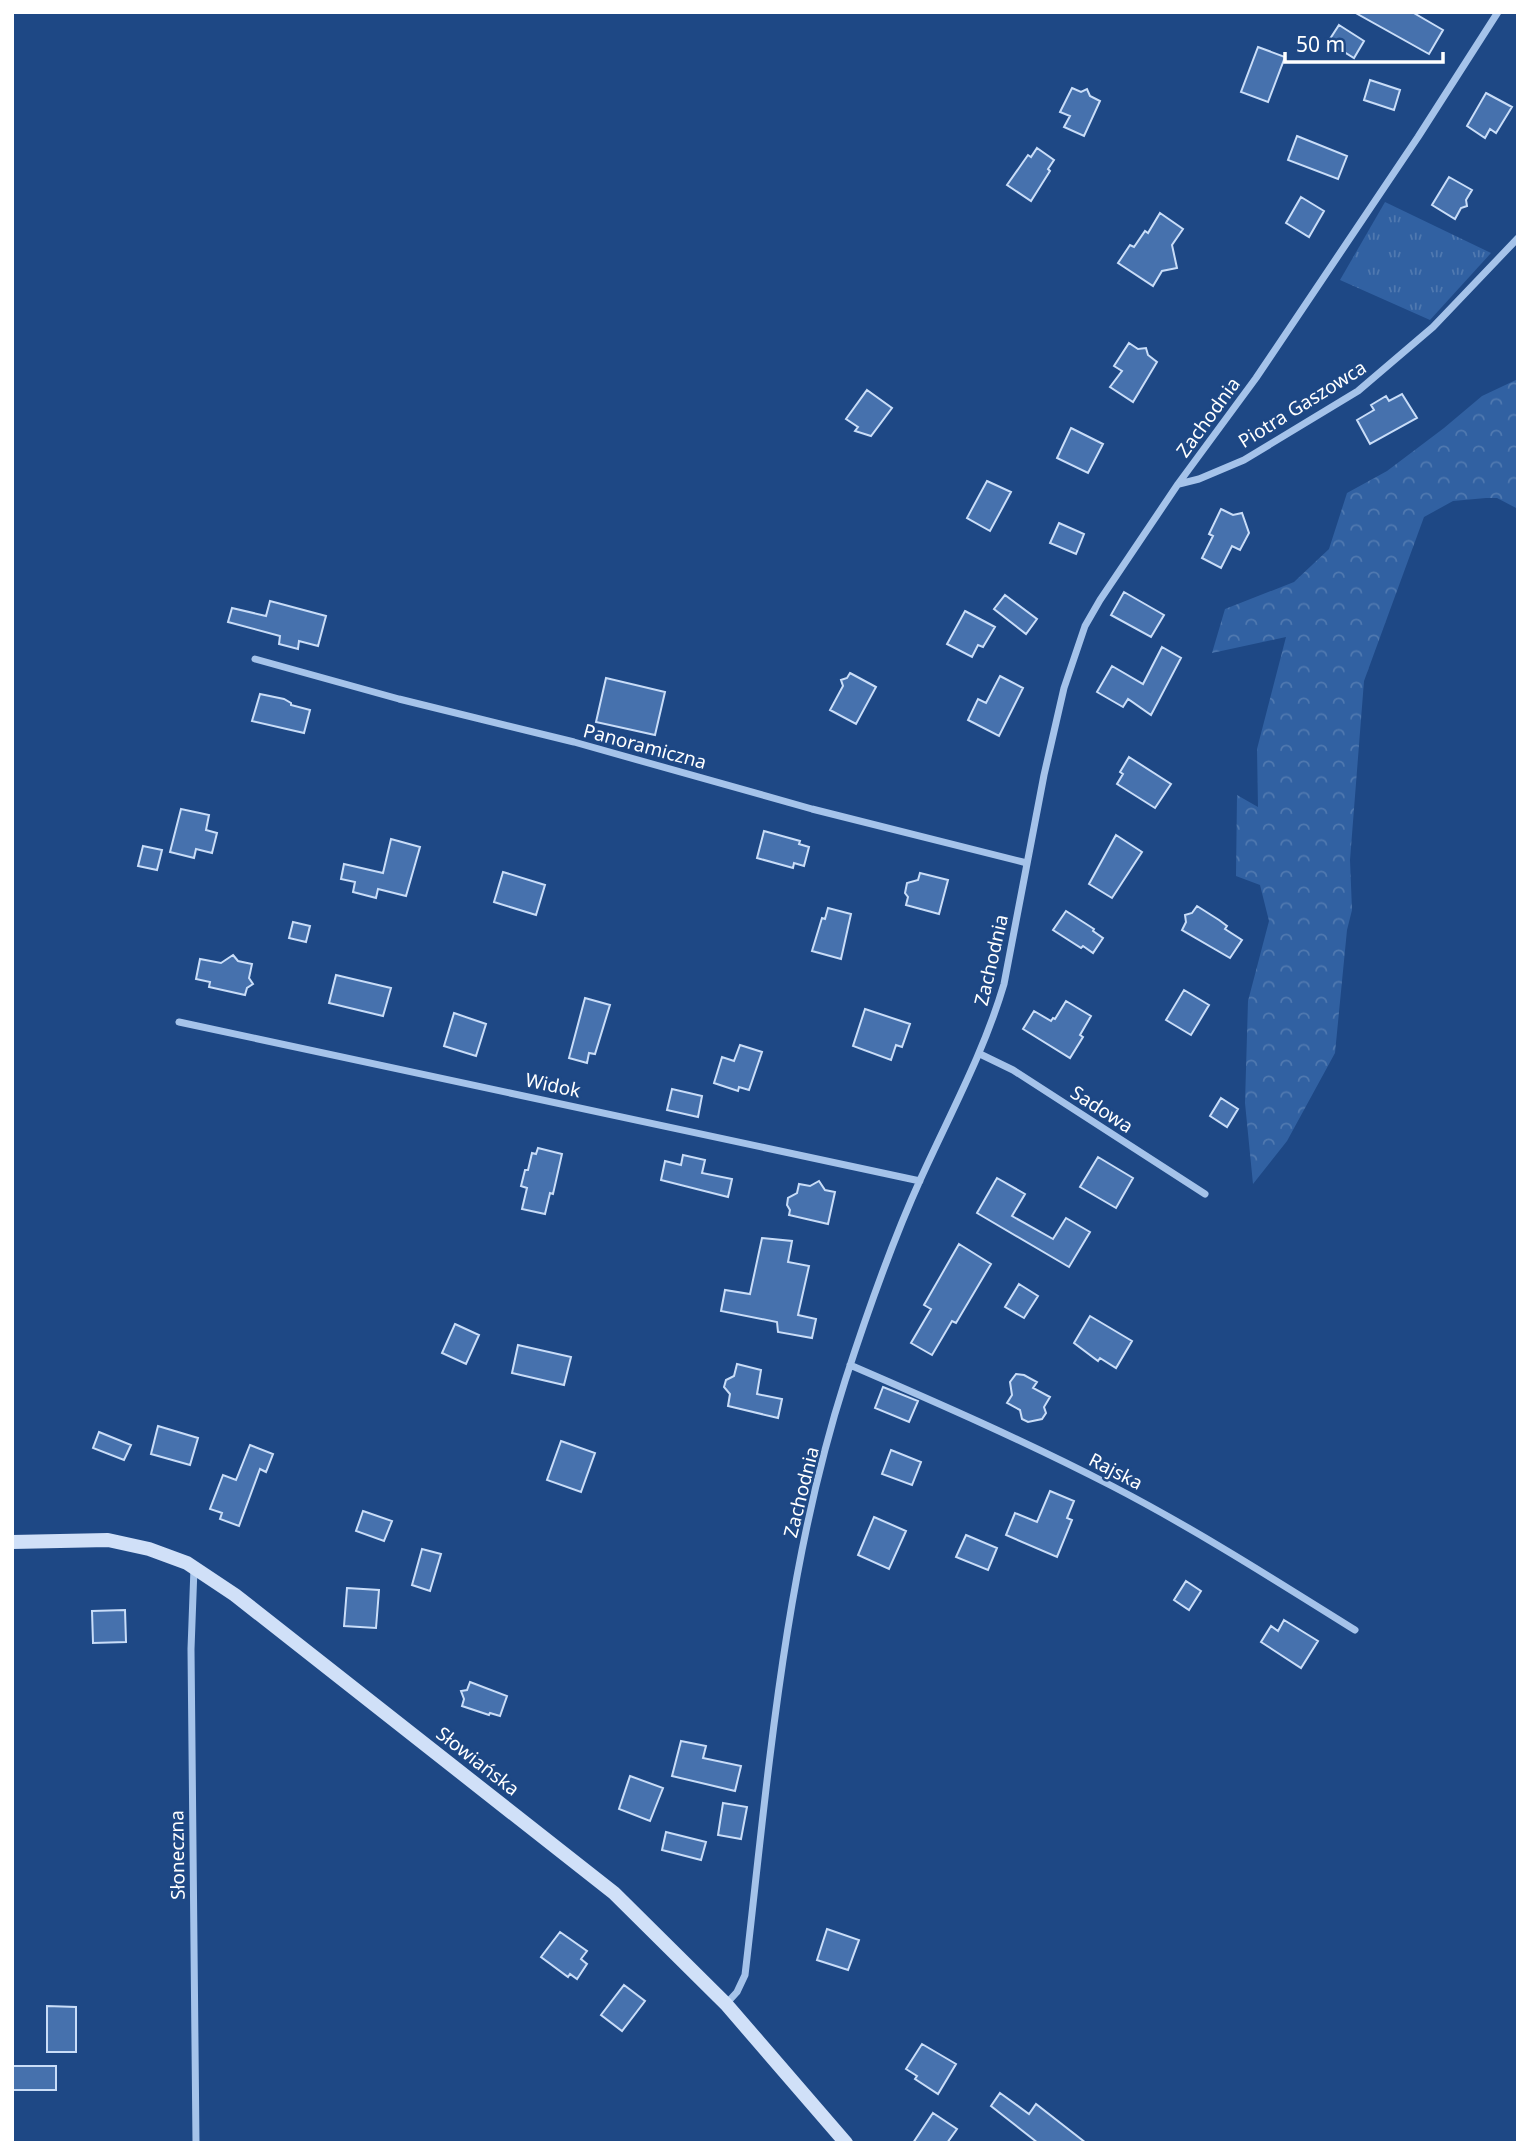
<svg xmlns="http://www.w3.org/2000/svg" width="1530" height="2155" font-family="'Noto Sans',sans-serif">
<defs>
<pattern id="grass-tufts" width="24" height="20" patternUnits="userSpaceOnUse" patternTransform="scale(1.75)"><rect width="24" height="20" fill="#3161a2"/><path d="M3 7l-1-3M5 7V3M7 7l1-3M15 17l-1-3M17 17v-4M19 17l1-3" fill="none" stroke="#5079b0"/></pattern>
<pattern id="forest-crowns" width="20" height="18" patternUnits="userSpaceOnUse" patternTransform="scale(1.75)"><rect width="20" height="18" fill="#3161a2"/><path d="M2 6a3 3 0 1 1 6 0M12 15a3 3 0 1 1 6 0" fill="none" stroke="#5079b0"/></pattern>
</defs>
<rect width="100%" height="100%" fill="#1e4885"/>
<path fill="url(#grass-tufts)" d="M1385 202 1491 253 1430 320 1340 280Z"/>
<path fill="url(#forest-crowns)" d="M1518 379V509L1497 498H1486L1453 501 1424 517 1364 681 1350 860 1352 910 1347 930 1335 1053 1287 1141 1253 1184 1245 1103 1248 1001 1269 921 1260 885 1236 876 1237 795 1258 807 1257 749 1286 637 1212 653 1225 609 1294 582 1329 549 1347 493 1387 471 1444 428 1482 396Z"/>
<path fill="#4671ad" stroke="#c9ddf8" stroke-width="2" d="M1354 12H1412L1443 30 1429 54Z
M1339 25 1364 41 1354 58 1328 42Z
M1258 47 1285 57 1268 102 1241 92Z
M1370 80 1400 90 1394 110 1364 100Z
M1072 88 1081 92 1087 89 1090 96 1100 101 1084 136 1064 127 1070 116 1060 112Z
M1486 93 1512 107 1496 133 1490 129 1485 138 1467 126Z
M1297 136 1347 156 1338 179 1288 160Z
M1037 148 1054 160 1048 169 1050 171 1031 201 1007 185 1028 155 1031 157Z
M1449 177 1472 190 1466 200 1467 206 1461 208 1455 219 1432 205Z
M1301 197 1324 211 1309 237 1286 223Z
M1160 213 1183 229 1172 245 1177 268 1162 271 1153 286 1118 263 1130 245 1134 247 1145 231 1148 233Z
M1129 343 1138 349 1146 348 1148 355 1157 362 1133 402 1110 387 1122 371 1114 366Z
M867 390 892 408 871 436 855 431 858 427 846 419Z
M1402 394 1417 418 1370 444 1357 420 1374 410 1371 405 1386 396 1389 401Z
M1071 428 1103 444 1088 473 1057 458Z
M987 481 1011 492 990 531 967 518Z
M1221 509 1233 515 1242 513 1249 533 1240 550 1232 546 1221 568 1202 558 1213 536 1209 534Z
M1059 523 1084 534 1076 554 1050 543Z
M1124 592 1164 615 1151 637 1111 615Z
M1005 595 1037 619 1026 634 994 609Z
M270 601 326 616 318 646 299 641 298 649 279 644 280 636 228 622 232 608 266 616Z
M965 611 995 627 983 647 978 645 972 657 947 644Z
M1162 647 1181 658 1151 715 1128 699 1123 707 1097 692 1112 666 1143 684Z
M850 673 876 687 856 724 830 710 843 686 841 680 847 678Z
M1000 676 1023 688 999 736 968 720 978 699 986 703Z
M606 678 665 692 655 735 596 722Z
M260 694 284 699 291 703V705L310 710 304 733 252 721Z
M1129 757 1171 784 1155 808 1117 784 1123 774 1120 772Z
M181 809 209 815 206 830 217 833 212 853 196 849 194 858 170 852Z
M764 831 800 841 799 844 809 847 804 866 794 863 793 868 757 858Z
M1116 835 1142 852 1112 898 1089 884Z
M391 839 420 847 406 896 378 889 376 898 353 892 355 882 341 879 344 864 383 873Z
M143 846 162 850 157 870 138 866Z
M503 872 545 885 536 915 494 902Z
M920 873 948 880 939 914 906 905 908 897 905 893 907 883 918 880Z
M1197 906 1219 920 1227 926 1225 929 1242 940 1230 958 1182 930 1186 922 1185 915 1192 913Z
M828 908 851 914 841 959 812 951 822 918 825 919Z
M1066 911 1094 929 1093 931 1103 938 1093 953 1083 946 1081 948 1053 930Z
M293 922 310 926 306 942 289 938Z
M233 955 238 961 252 964 249 978 253 984 247 988 245 995 209 987 210 982 196 979 200 959 221 963Z
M336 975 391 988 383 1016 329 1003Z
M1184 990 1209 1005 1191 1035 1166 1020Z
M585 998 610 1005 595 1054 589 1053 587 1063 569 1058Z
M1066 1001 1091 1016 1080 1035 1083 1037 1070 1058 1023 1029 1034 1011 1051 1021 1053 1018 1055 1019Z
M865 1009 910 1024 902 1047 896 1045 891 1060 853 1046Z
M454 1013 486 1024 476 1056 444 1046Z
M740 1045 762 1052 749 1090 739 1087 738 1091 714 1083 722 1057 734 1061Z
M672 1089 702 1096 698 1117 667 1110Z
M1221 1098 1238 1109 1227 1127 1210 1116Z
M538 1148 562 1154 553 1194 550 1193 545 1214 522 1209 527 1188 521 1186 525 1170H528L532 1153 536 1154Z
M683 1155 705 1160 702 1173 732 1179 728 1197 661 1180 665 1161 681 1165Z
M1098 1157 1133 1178 1116 1208 1080 1187Z
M997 1178 1025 1194 1012 1216 1053 1239 1066 1218 1090 1232 1069 1267 977 1213Z
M819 1181 825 1190 835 1192 828 1224 789 1215 790 1210 787 1205 788 1198 797 1193 799 1184 810 1186Z
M762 1238 792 1241 788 1262 809 1266 798 1315 816 1319 812 1338 778 1332 777 1322 721 1311 725 1290 750 1294Z
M959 1244 991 1264 956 1323 952 1321 932 1355 911 1343 931 1309 924 1305Z
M1019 1284 1038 1296 1024 1318 1005 1307Z
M1090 1316 1132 1341 1116 1368 1100 1358 1098 1361 1074 1343Z
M455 1324 479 1335 466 1364 442 1353Z
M518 1345 571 1357 564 1385 512 1373Z
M737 1364 761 1370 757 1394 782 1399 778 1418 728 1406 730 1394 724 1387 726 1380 734 1376Z
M1016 1374 1024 1375 1037 1382 1033 1388 1050 1397 1044 1407 1046 1413 1042 1419 1028 1422 1022 1419 1020 1410 1007 1403 1012 1395 1010 1382Z
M883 1387 918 1401 909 1422 875 1408Z
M158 1426 198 1438 190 1465 151 1454Z
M99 1432 131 1445 124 1460 93 1448Z
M561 1441 595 1453 581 1492 547 1480Z
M250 1445 273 1454 266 1472 260 1469 239 1526 220 1519 222 1513 210 1509 223 1475 236 1480Z
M891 1450 921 1462 912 1485 882 1474Z
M1050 1491 1074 1501 1067 1518 1072 1520 1057 1557 1006 1535 1015 1513 1037 1522Z
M363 1511 392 1521 384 1541 356 1531Z
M874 1517 906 1531 889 1569 858 1555Z
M966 1535 997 1548 988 1570 956 1557Z
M422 1549 441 1554 430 1591 412 1585Z
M1186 1581 1201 1591 1189 1610 1174 1600Z
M347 1588 379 1590 376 1628 344 1626Z
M125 1610 126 1642 93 1643 92 1611Z
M1284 1620 1318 1641 1301 1668 1261 1642 1271 1626 1278 1631Z
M470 1682 507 1696 500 1716 490 1713 489 1715 462 1706 464 1699 461 1691 467 1690Z
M681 1741 706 1746 703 1758 741 1766 735 1791 672 1776Z
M630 1776 663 1788 650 1821 619 1809Z
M723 1803 747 1807 741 1839 718 1835Z
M666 1832 706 1842 701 1860 662 1850Z
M827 1929 859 1940 848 1970 817 1960Z
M560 1932 587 1951 581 1959 587 1964 577 1979 570 1974 568 1977 541 1957Z
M624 1985 645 2001 622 2031 601 2015Z
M47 2006 76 2007V2052H47Z
M922 2044 956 2064 938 2094 915 2079 917 2076 906 2069Z
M12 2066H56V2090H12Z
M1000 2093 1029 2114 1036 2104 1086 2143H1038L991 2106Z
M933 2113 957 2129 947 2143H913Z"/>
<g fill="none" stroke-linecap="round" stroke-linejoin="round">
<path stroke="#a5c3ea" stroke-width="7" d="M1179 484 1199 479 1244 460 1358 391 1433 327 1518 238
M255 659 399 699 574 742 812 809 1027 863
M179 1022 920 1181
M980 1054 1013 1070 1205 1194
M850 1365C938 1403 1027 1442 1112 1486 1195 1529 1275 1580 1355 1630
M194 1568 191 1649 196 2143
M726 2004 737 1992 745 1975C768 1778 784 1571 845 1381 867 1313 891 1244 921 1178 950 1114 984 1052 1004 984L1044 775 1064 688 1085 626 1100 600 1178 484 1256 378 1418 137 1498 12"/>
<path stroke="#d0e0f8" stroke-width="14" d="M12 1542 108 1540 149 1549 187 1563 235 1595 614 1893 726 2004 846 2143"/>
</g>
<g text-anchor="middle" stroke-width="5" stroke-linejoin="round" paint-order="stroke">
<g font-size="19" fill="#fff" stroke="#1e4885">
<text transform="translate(1302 404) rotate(-32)" y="7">Piotra Gaszowca</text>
<text transform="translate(1208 417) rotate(-54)" y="7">Zachodnia</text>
<text transform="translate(645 746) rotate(15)" y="7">Panoramiczna</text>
<text transform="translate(991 960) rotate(-77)" y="7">Zachodnia</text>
<text transform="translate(553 1085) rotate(12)" y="7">Widok</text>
<text transform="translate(1102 1109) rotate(33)" y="7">Sadowa</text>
<text transform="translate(1116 1471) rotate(27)" y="7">Rajska</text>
<text transform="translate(801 1492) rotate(-76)" y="7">Zachodnia</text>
<text transform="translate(478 1761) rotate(38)" y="7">Słowiańska</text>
<text transform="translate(177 1855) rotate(-91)" y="7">Słoneczna</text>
</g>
</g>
<rect width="1530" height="2155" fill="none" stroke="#ffffff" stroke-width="28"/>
<path d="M1285 52v10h158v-10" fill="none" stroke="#ffffff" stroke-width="3.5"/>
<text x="1296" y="52" font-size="21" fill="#ffffff" stroke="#1e4885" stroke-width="5" paint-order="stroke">50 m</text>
</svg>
